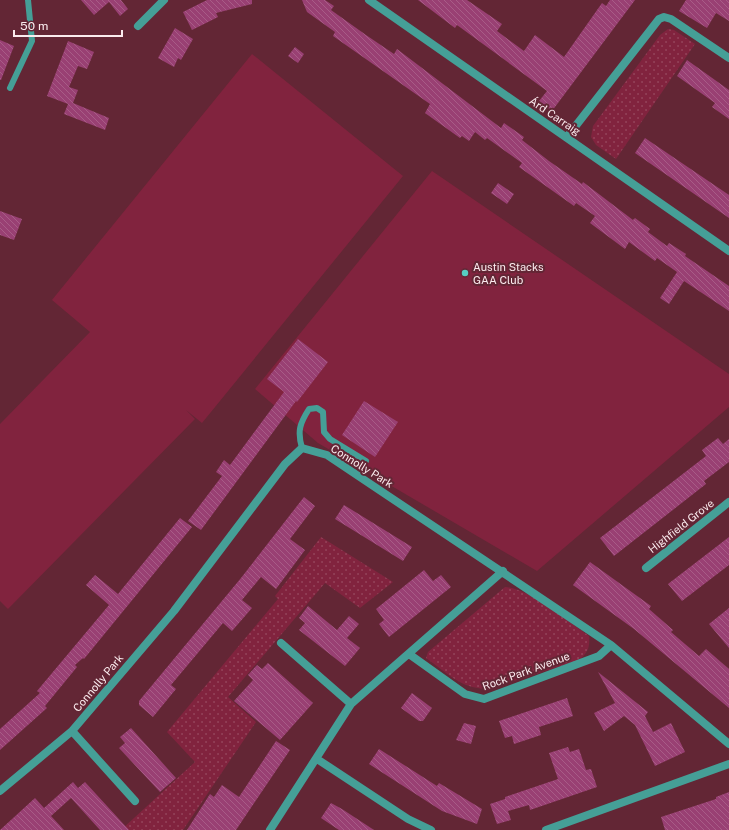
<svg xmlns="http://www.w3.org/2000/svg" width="729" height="830" font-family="'Public Sans',sans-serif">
<defs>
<pattern id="grass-dots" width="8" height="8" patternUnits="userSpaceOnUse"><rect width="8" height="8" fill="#81233e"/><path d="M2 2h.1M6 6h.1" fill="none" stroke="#94435a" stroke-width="1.8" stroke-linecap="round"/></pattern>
<pattern id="building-back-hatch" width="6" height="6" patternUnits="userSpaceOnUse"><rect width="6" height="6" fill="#994073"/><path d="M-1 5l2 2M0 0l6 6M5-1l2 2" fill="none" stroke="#a85c87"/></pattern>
</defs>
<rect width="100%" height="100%" fill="#632635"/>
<path fill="url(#grass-dots)" d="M668 29 674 30 695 44 616 159 596 145 591 137 593 126 660 35Z
M321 537 393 582 360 608 325 583 228 697 256 722 183 830H121L195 762 167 732 278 599 275 596Z
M505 587C531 589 567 621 589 636 590 648 588 652 579 660L493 688C464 692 449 674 426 658L428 652Z"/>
<path fill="#81233e" d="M252 54 403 176 202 423 186 410 195 419 8 609 0 601V424L90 332 52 300Z
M432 171 729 374V407L537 571 318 443 255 389Z"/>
<path fill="url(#building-back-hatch)" d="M81 0H121L128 9 120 16 109 2 94 15Z
M207 0H252V4L216 13 218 17 192 30 183 12Z
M302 0H325L334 6 331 10 366 35 394 54 397 49 501 128 504 123 524 137 522 140 549 161 582 184 583 182 633 220 635 218 650 229 648 232 667 246 669 243 686 254 685 256 729 286V311L684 281 669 304 660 298 677 272 657 258 655 261 629 242 625 249 590 223 595 216 576 203 574 206 519 167 522 163 487 138 485 140 475 132 469 141 462 136 460 138 425 113 430 104 333 36 335 32 307 12Z
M418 0H467L502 24 497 31 524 51 535 35 564 57 602 3 606 6 610 0H635L552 111 539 101 547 91 457 25 455 28Z
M686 0H729V21L716 13 707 28 679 11Z
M175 28 193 39 181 60 178 58 174 67 158 58Z
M0 40 14 46 1 80H0Z
M68 41 94 52 87 69 78 66 69 87 78 90 73 103 109 118 105 130 64 114 68 104 47 96Z
M295 47 304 54 298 63 288 56Z
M687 60 729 90V119L712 107 715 103 677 76Z
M645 138 729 195V218L635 153Z
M498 183 514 194 507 204 491 193Z
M0 211 22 219 14 240 0 235Z
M298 339 328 362 297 402 296 401 201 530 188 521 222 476 216 472 224 460 230 465 284 392 267 379Z
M364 401 398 422 375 457 342 435Z
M718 438 723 444 729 439V462L704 481 706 484 614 556 600 538 706 456 702 450Z
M304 497 315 506 290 539 305 550 276 589 261 577 242 600 252 608 232 631 223 623 171 685 176 689 153 717 139 705V701L241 578Z
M344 505 412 547 403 561 335 519Z
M180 518 192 527 84 659 83 658 75 665 77 667 45 706 47 708 0 750V729L40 693 37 691 109 605 86 585 95 575 118 594Z
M729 537V565L682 601 668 584Z
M590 562 651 606 649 609 673 630 671 632 699 656 706 649 729 669V708L634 629 573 585Z
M424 570 433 581 441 575 451 587 389 637 379 624 384 620 376 609Z
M308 606 337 630 349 616 359 624 347 638 360 648 345 666 299 630 305 623 299 618Z
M729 608V648L709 624Z
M268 663 313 703 280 740 234 701 253 680 248 675 257 665 262 669Z
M598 672 648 712 645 716 653 732 671 723 685 752 655 766 635 725 624 716 604 731 594 713 615 703Z
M412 693 432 708 423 721H419L401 708Z
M567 698 573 716 539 727 541 735 514 744 512 736 505 738 499 721Z
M464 723 476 726 471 744 456 740Z
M131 728 176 778 160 792 119 748 125 743 120 737Z
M276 741 290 750 236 830H187L210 794 214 797 222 785 239 797Z
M568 747 570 752 579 749 586 770 591 769 597 787 530 810 529 805 508 811 511 820 497 824 490 804 505 799V797L558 779 549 753Z
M379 749 437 786 439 783 482 809 477 824 442 811 369 764Z
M73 782 78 788 85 782 129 830H100L71 798 51 816 64 830H0L35 798 44 808Z
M729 792V830H665L661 817 716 799V797Z
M331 803 342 809 374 830H339L321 818Z"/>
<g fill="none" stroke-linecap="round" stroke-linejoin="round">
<path stroke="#459f97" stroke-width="6" d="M10 88 32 41 28 0
M302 448C297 431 300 423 309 409L317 408 323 412 324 432 330 439 366 461"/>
<path stroke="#459f97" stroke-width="8" d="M369 0 729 251
M138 26 164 0
M567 137 659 19 664 17 671 19 729 58
M646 568 729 502
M281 643 351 704
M409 654 465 694 484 699 599 656 611 645
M72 731 135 801
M317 759 408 819 431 830
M0 791 72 731 174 611 285 464 302 448 327 455 611 645 729 744
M270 830 351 704 503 571
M546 830 729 764"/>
</g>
<circle fill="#56cec3" stroke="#632635" stroke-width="1.5" cx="465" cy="273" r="4"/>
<g text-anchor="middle" stroke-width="4" stroke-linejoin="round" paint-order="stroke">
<g font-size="11" fill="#fbebee" stroke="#632635">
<text transform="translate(555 116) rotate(34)" y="4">Árd Carraig</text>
<text transform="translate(362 466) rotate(32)" y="4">Connolly Park</text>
<text transform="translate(681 526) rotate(-38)" y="4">Highfield Grove</text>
<text transform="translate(526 671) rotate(-20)" y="4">Rock Park Avenue</text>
<text transform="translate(98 683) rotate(-50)" y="4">Connolly Park</text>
</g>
<g font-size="11" fill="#fbebee" stroke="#632635" text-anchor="start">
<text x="473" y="271">Austin Stacks<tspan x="473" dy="13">GAA Club</tspan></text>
</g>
</g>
<path d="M14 30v6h108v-6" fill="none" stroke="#fbebee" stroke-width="2"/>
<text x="20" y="30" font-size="12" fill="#fbebee" stroke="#632635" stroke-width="3" paint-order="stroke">50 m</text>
</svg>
